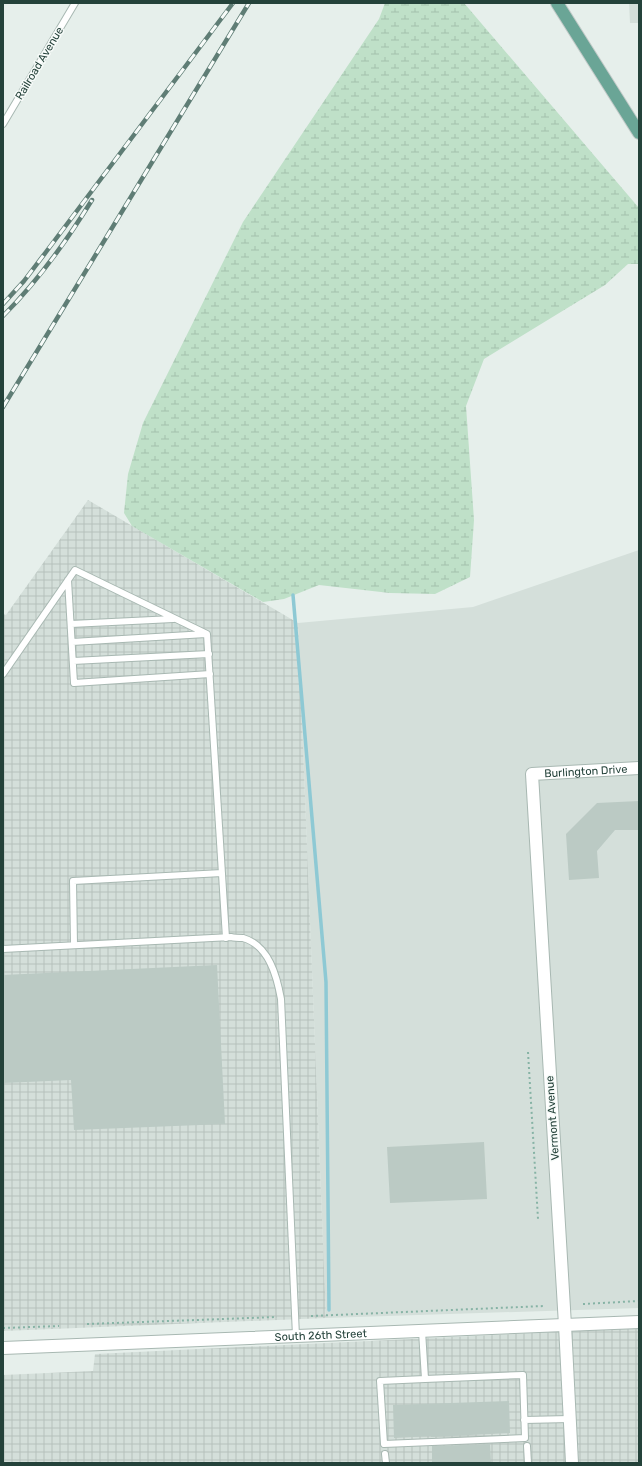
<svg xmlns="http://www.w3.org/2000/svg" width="642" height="1466" font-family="Rubik,sans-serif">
<defs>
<pattern id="industrial-grid" width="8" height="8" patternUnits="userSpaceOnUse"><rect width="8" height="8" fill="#d4dfda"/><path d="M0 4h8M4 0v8" fill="none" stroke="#b6c1bc"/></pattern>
<pattern id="wetland-marsh" width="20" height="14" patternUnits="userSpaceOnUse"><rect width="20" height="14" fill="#bfe0c8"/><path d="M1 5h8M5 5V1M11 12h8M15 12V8" fill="none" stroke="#a4c1ad"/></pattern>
</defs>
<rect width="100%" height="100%" fill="#e6efeb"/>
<path fill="#d4dfda" d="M629 3H639V23H630Z
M639 550V1308L326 1318 298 623 473 607Z"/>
<path fill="url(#industrial-grid)" d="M88 500 298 623 326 1318 3 1331V614L6 615Z
M639 1328V1463H3V1375L93 1371 95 1354Z"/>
<path fill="url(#wetland-marsh)" d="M385 3H464L639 208V264H628L605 285 484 359 466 406 474 520 470 577 435 594 390 593 319 585 284 599 263 602 132 526 124 513 128 474 143 423 243 222 379 19Z"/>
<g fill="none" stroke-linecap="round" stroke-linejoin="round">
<path stroke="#8ec9d4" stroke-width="3.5" d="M293 595 326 982 329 1310"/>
</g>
<path fill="#bbcac4" d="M639 801V830H615L597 851 599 878 569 880 566 834 597 803Z
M217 965 225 1124 74 1130 71 1080 3 1083V975Z
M484 1142 487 1199 390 1203 387 1147Z
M509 1401 510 1433 431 1437V1436L394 1438 393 1405Z
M490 1444 491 1463H432V1446Z"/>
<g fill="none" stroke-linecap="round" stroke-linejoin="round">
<g stroke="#a8b8b2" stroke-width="8">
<path id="service" d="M3 124 75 3
M68 580 74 683 210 674
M71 624 173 619
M72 642 206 634
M73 661 209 654
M3 674 75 570 207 634 226 938
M74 945 73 881 222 873
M3 949 231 937C235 938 240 938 243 938 269 945 277 977 281 999L296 1336
M422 1331 425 1379 523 1375 525 1438 384 1444 380 1381 425 1379
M524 1420 570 1419
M527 1446 528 1463
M385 1454 386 1463"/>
</g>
<g stroke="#a8b8b2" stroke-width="14">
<g id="minor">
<path id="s1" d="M572 1463 565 1325 532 774 639 768"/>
</g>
</g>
<g stroke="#a8b8b2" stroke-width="14">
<g id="tertiary">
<path id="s2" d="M3 1348 639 1322"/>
</g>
</g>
<g stroke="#c2cac8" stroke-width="14">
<path id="primary" d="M557 3 639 133"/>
</g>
<path stroke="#86b3a5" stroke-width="2" stroke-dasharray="2 3" stroke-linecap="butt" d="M528 1052 538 1219
M583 1304 639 1301
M311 1316 544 1306
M87 1324 277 1317
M3 1328 59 1326"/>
<use href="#service" stroke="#fff" stroke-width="6"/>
<use href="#minor" stroke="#fff" stroke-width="12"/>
<use href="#tertiary" stroke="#fff" stroke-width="12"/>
<use href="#primary" stroke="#6aa596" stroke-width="12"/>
<g stroke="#5f7d75" stroke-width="4.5">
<path id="rail" d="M3 304 24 281 46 252 233 3
M3 316C38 281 66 242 92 200
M3 407 249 3"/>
</g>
<use href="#rail" stroke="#f7fbf9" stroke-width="3" stroke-dasharray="9" stroke-linecap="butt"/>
</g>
<g text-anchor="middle" stroke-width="3" stroke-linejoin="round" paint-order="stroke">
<g font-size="11" fill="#24423a" stroke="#f7fbf9">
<text transform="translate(39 63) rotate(-59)" y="4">Railroad Avenue</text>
<text dy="4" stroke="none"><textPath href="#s1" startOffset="744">Burlington Drive</textPath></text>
<text transform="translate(552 1118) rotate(-94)" y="4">Vermont Avenue</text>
<text dy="4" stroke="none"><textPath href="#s2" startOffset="318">South 26th Street</textPath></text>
</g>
</g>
<rect width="642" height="1466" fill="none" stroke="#24423a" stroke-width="8"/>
</svg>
